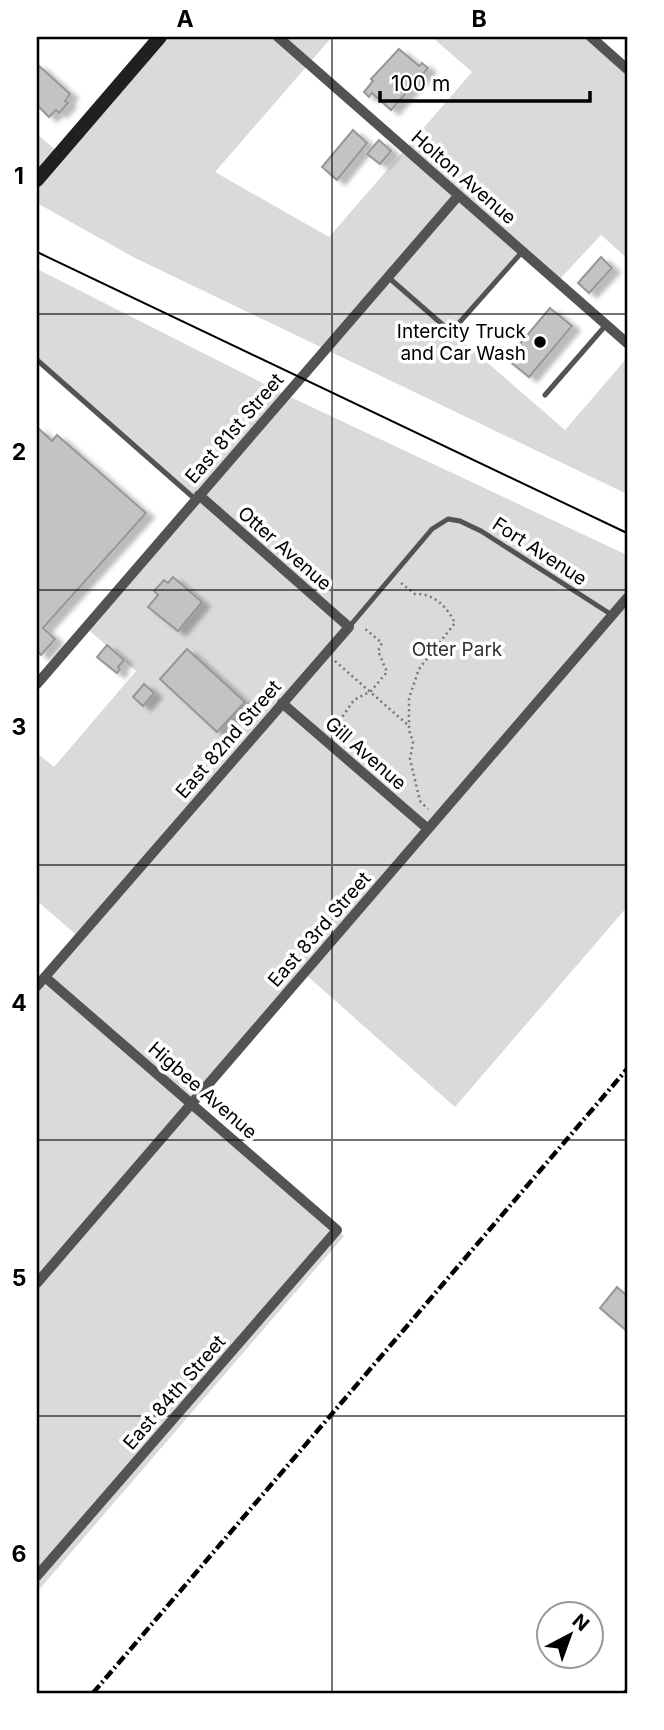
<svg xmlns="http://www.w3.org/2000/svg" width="664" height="1730" font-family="Inter,sans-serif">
<defs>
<filter id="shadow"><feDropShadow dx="8" dy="4.5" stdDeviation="2" flood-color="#0004"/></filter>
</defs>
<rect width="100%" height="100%" fill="#fff"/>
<path fill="#dadada" d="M160 37H332L215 172 329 237 472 72 432 37H591L627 69V258L601 235 557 282 522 252 452 332 565 430 627 358V494L135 258 37 203V134L59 153Z
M37 269 286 395 627 555V907L455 1107 304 973 192 1103 344 1236 37 1592V986L79 937 37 901V753L54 767 136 671 85 627 195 499 37 360Z"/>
<path fill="#c3c3c3" stroke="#979797" stroke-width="2" filter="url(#shadow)" d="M399 49 419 66 422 63 428 68 391 110 372 93 369 97 364 92 373 81 371 79Z
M37 64 70 94 65 101 68 103 59 113 56 110 49 117 37 105Z
M353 130 367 143 337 180 322 167Z
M379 140 391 151 380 164 367 154Z
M601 257 612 268 589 293 578 283Z
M550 308 572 326 529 377 507 359Z
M38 428 52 441 57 435 146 513 43 628 55 639 41 655 37 651Z
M173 577 202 602 178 631 148 607 158 595 154 591 164 580 168 583Z
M107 645 124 660 118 667 120 669 117 673 97 657Z
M187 649 245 702 217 732 160 679Z
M144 684 154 693 143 706 133 697Z
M617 1287 627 1296V1331L600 1308Z"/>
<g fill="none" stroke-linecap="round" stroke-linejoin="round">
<path stroke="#757575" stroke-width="2.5" stroke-dasharray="2 3.5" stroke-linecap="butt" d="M401 583 415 594C434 593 447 607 455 623L419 669 409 698V730L413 742 410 759 420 801 428 809
M335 661 408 725
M333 730 354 700 371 691 387 672 378 651 382 643 364 628"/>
<path stroke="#535353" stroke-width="5" d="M388 277 451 332 522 252
M37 360 195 499
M545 395 606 325
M349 627 432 529 448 519 460 521 481 531 612 615"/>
<path stroke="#535353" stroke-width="10" d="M278 37 627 343
M591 37 627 69
M37 684 458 196
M282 703 428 829
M37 986 349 627 199 495
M37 1283 627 598
M37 1576 337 1230 45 977"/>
<path stroke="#202020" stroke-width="14" d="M37 180 160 37"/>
<path stroke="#000" stroke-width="2" d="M37 252 627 533"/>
<path stroke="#000" stroke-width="4.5" stroke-dasharray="10 3.5 2 3.5" stroke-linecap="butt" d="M93 1693 627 1069
M624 1693 627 1691"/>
</g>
<path fill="none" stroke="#000" stroke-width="2" stroke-opacity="0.55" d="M332 37V1693M37 314H627M37 590H627M37 865H627M37 1140H627M37 1416H627"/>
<circle fill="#000" stroke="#fff" stroke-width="2.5" cx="540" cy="342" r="7"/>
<g text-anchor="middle" stroke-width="7" stroke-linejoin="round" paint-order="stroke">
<g font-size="19" fill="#000" stroke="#fff">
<text transform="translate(464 177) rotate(41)" y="7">Holton Avenue</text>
<text transform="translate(234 428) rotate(-49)" y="7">East 81st Street</text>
<text transform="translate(285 548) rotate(41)" y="7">Otter Avenue</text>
<text transform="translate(540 551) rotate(33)" y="7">Fort Avenue</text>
<text transform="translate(228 739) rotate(-49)" y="7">East 82nd Street</text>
<text transform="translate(366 753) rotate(41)" y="7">Gill Avenue</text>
<text transform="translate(319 929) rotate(-49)" y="7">East 83rd Street</text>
<text transform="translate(203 1090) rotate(41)" y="7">Higbee Avenue</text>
<text transform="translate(174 1392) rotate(-49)" y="7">East 84th Street</text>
</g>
<g font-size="19" fill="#000" stroke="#fff" text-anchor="end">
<text x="526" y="338">Intercity Truck<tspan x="526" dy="22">and Car Wash</tspan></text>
</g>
<g font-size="19" fill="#313131" stroke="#fff">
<text x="457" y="656">Otter Park</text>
</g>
</g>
<rect width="664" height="1730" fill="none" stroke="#ffffff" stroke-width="77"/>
<g transform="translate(570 1635) rotate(41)"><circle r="33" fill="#ffffff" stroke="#999999" stroke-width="2"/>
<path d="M0-5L12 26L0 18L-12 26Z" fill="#000000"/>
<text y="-10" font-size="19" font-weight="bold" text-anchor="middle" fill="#000000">N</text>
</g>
<path d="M380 91v10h210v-10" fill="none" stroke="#000000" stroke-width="3.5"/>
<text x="391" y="91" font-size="21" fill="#000000" stroke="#ffffff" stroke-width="5" paint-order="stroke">100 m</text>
<rect x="38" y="38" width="588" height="1654" fill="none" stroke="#000" stroke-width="2.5"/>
<g font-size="23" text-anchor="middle" font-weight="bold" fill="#000">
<text x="185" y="27">A</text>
<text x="479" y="27">B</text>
<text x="19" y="184">1</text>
<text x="19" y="460">2</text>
<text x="19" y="735">3</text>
<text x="19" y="1011">4</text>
<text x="19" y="1286">5</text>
<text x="19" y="1562">6</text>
</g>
</svg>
